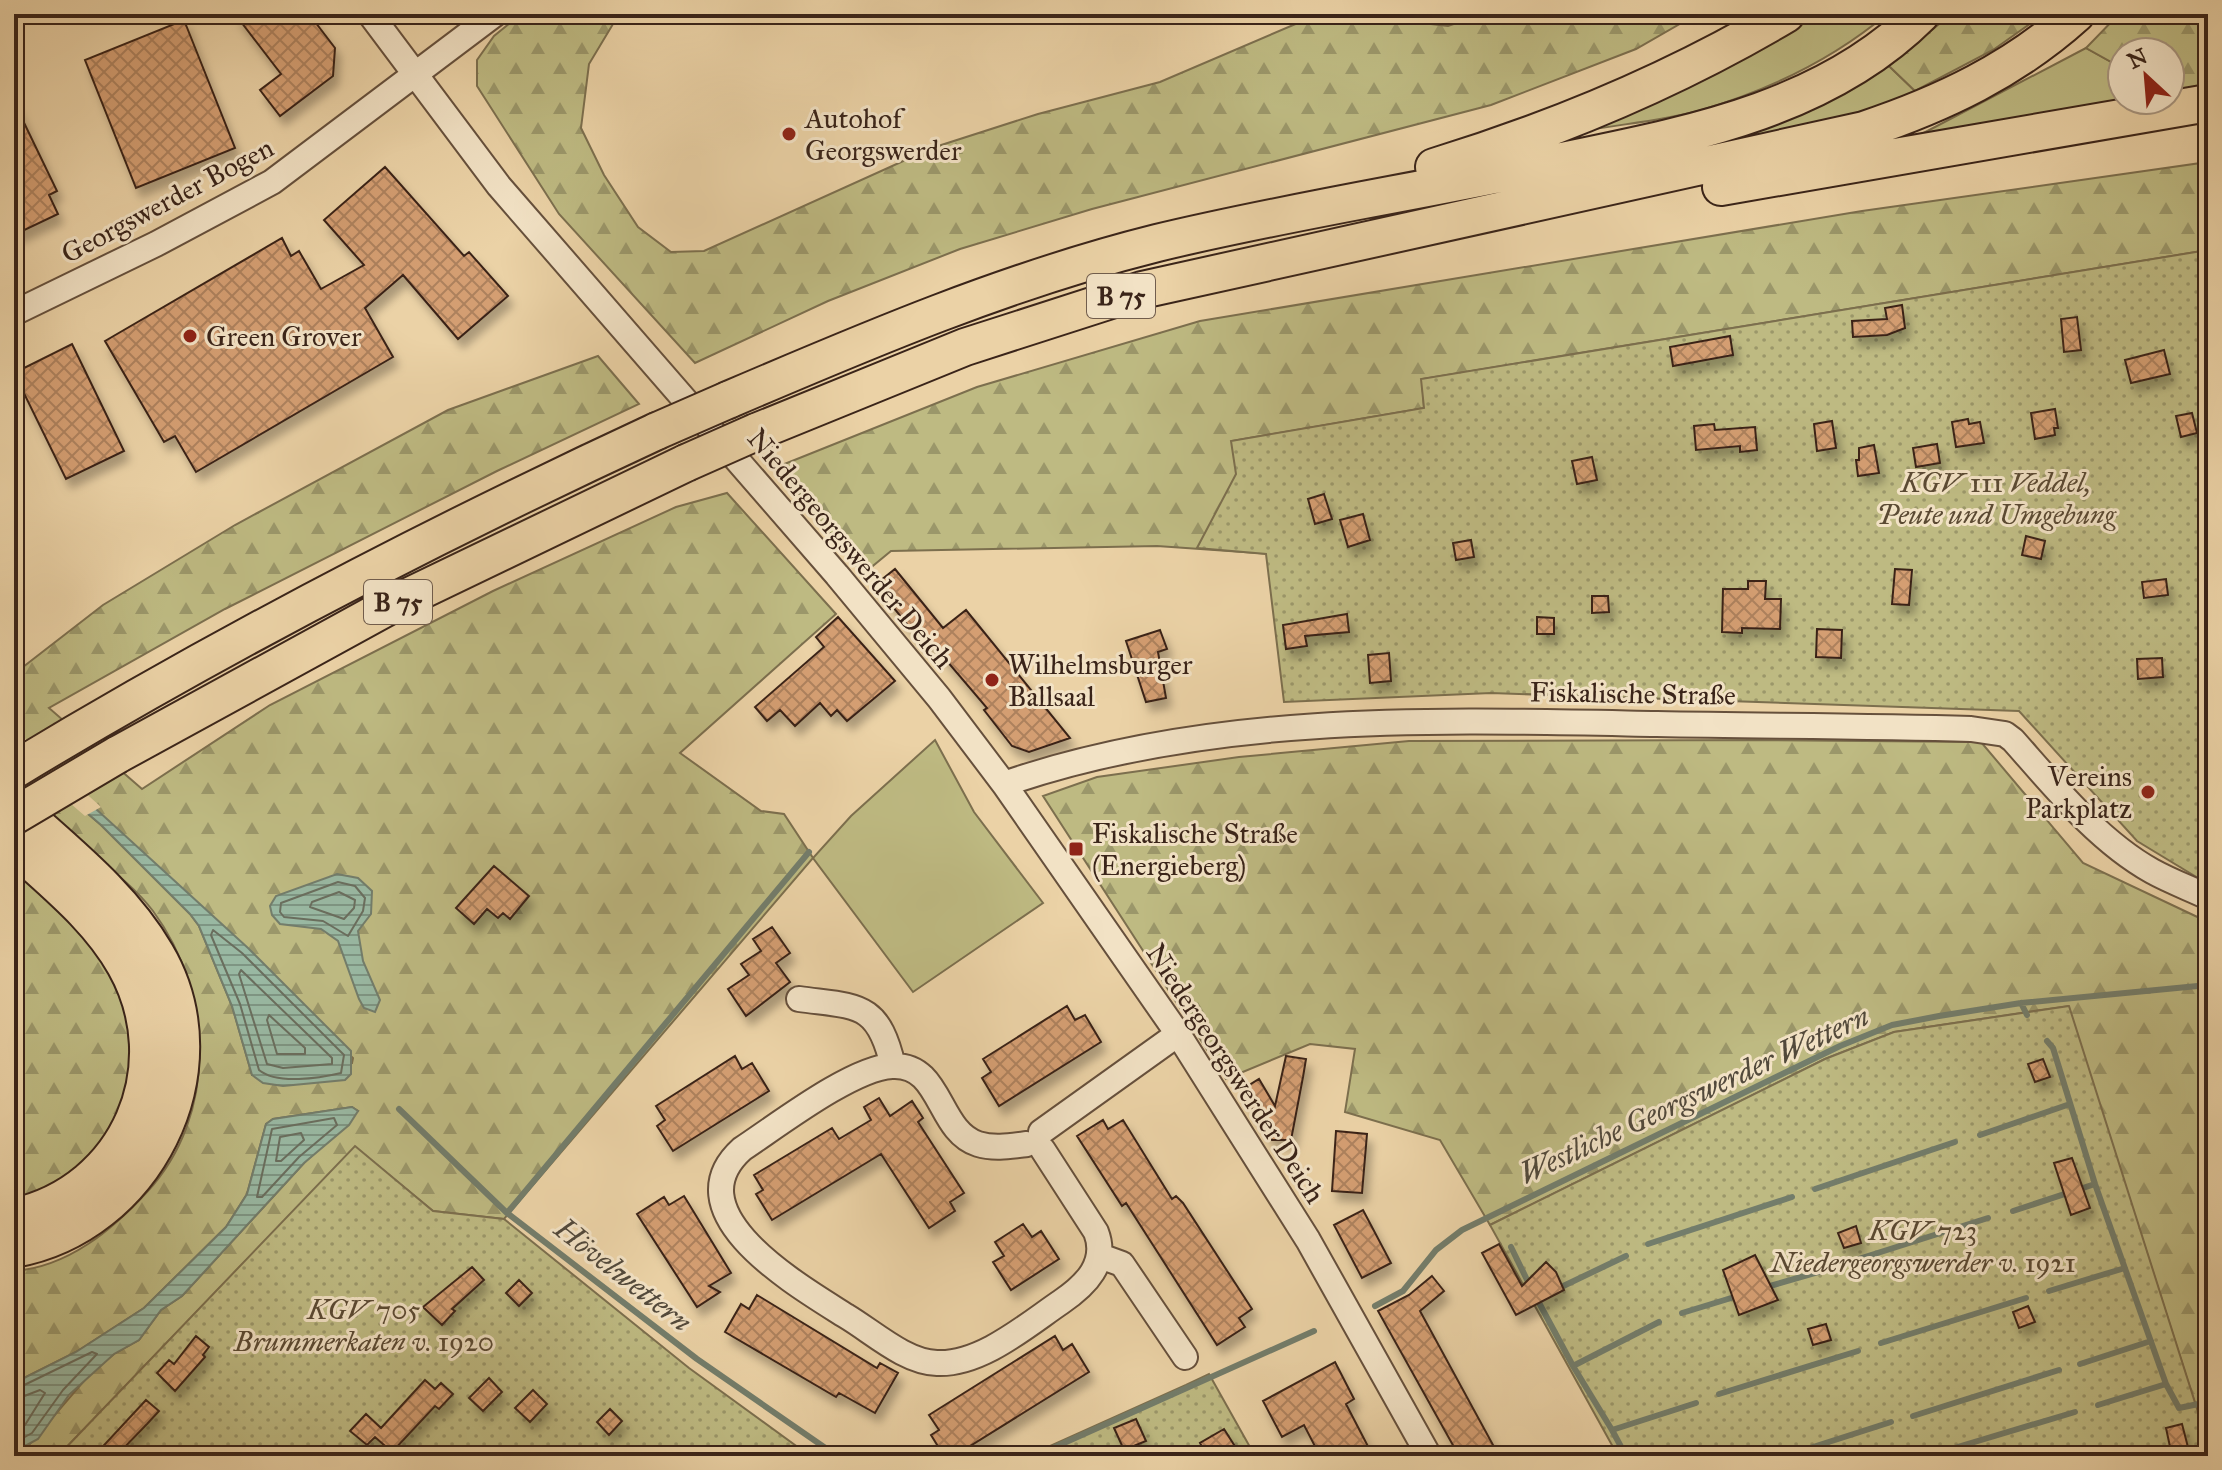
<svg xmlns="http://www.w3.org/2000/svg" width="2222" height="1470" font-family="'IM FELL Great Primer',serif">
<defs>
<pattern id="forest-firs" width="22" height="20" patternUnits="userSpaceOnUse" patternTransform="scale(2)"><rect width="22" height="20" fill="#beba82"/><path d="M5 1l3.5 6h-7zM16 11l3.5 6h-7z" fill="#9b976a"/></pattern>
<pattern id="garden-dots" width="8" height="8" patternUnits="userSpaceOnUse" patternTransform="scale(2)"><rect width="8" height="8" fill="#beba82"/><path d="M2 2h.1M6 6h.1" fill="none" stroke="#9b976a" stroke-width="1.8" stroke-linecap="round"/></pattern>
<pattern id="water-rules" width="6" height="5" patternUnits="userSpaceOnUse" patternTransform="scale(2)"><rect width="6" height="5" fill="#99b8a2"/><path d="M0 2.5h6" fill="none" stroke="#7e9583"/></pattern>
<pattern id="building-cross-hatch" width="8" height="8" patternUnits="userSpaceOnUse" patternTransform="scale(2)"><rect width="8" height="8" fill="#d49e72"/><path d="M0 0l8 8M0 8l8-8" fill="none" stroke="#ad815d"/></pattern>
<filter id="shadow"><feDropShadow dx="5" dy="9" stdDeviation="4" flood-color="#0004"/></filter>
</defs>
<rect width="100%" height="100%" fill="#ebd2a6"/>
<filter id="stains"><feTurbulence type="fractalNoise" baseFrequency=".0025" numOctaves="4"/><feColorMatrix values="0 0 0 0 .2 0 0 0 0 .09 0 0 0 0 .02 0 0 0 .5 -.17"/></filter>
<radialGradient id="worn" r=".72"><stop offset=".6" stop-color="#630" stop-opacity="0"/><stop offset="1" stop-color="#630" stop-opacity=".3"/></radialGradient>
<path fill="#beba82" stroke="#7c6f4e" stroke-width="2" d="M1802 14H1887C1832 60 1767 91 1698 111 1661 121 1621 124 1583 131Z
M2086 48 2122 68V100L1914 138Z
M1889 66 1915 91 1907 102 1710 155 1703 146 1798 113Z
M935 740 974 812 1043 903 913 992 813 858 851 816Z"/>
<path fill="url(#forest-firs)" stroke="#7c6f4e" stroke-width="2" d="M521 14H619L589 64 581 128 604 175 638 227 671 252 704 251 932 148 1038 114 1160 82 1319 14H1385L1405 21 1448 26 1483 14H1697L1636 49 1491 105 1092 209 960 249 828 301 695 363 559 214 477 86V60L494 36Z
M1951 14H2044L1993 50 1915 91 1889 66Z
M2119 14H2208V92L2170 93V52H2122V68L2086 48Z
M2208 162V250L1422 379 1424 408 1232 441 1286 555 1157 546 891 551 863 574 777 467 977 387 1200 321 1862 211Z
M598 356 639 404 497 471 225 609 49 708 142 789 270 705 493 591 676 507 727 493 836 614 680 753 761 811 784 814 813 858 504 1219 433 1211 355 1147 58 1456H14V1452L29 1445 89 1375 114 1354 139 1340 161 1310 182 1296 304 1163 358 1111 352 1107 273 1119 266 1124 247 1194 226 1227 144 1308 76 1352 14 1383V1271C68 1267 112 1230 147 1192 218 1115 214 994 153 911 131 882 100 862 72 838 52 821 33 802 14 784V750L101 825 190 914 199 926 232 1006 252 1075 352 1063 353 1058 14 734V674L103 605 235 525 448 410Z
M1757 740 1981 742 2083 863 2208 922V1413L2199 1416 2068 1006 1894 1032 1825 1059 1490 1225 1440 1140 1345 1112 1355 1049 1310 1044 1226 1079 1043 796 1097 777 1239 757 1409 741Z
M14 861 102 950 136 1026 131 1096 90 1163 14 1205Z"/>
<path fill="url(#garden-dots)" stroke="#7c6f4e" stroke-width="2" d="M2208 250V884L2137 841 2019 711 1491 693 1284 702 1266 554 1197 548 1236 474 1231 441 1424 408 1421 379Z
M2069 1006 2199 1415 2208 1413V1456H1618L1490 1225 1825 1059 1894 1032Z
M355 1146 433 1211 504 1219 689 1368 810 1456H58Z
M1209 1374 1255 1456H1028L1186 1385Z"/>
<path fill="url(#water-rules)" stroke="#737d6b" stroke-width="2" d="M14 734 248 948 351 1051V1074L345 1080 283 1086 263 1083 252 1075 232 1006 199 926 190 914 101 825 14 750Z
M337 874 358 878 372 891 371 914 358 931 363 961 380 1000 375 1012 364 1008 359 999 338 941 321 929 280 924 272 915 270 906 276 896Z
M352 1107 358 1111 349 1125 304 1163 182 1296 161 1310 139 1340 114 1354 69 1395 38 1439 14 1452V1383L76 1352 144 1308 226 1227 247 1194 266 1124 273 1119Z"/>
<path fill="#ebd2a6" d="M17 731 101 807 85 816 14 755Z"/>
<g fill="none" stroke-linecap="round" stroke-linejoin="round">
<path stroke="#6a6e5e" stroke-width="2" d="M338 882 355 886 365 898 363 911 348 936 323 921 284 917 280 912 281 903Z
M339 892 355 900 354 908 344 919 310 907 312 902Z
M213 930 242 953 344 1055 341 1073C320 1078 277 1085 259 1070L240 1004 211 935Z
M241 970 332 1058V1064L283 1068 267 1064 239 974Z
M269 1015 305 1048V1054H277L267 1020Z
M334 1118 337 1125 299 1157 262 1197H257L272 1129Z
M301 1133 304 1140 281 1161H276L280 1137Z
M14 1390 92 1352 97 1354 63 1390 32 1433 14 1443
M14 1400 40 1390 45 1393 25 1425 14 1432"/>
<path stroke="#737d6b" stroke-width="6" d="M2021 1003 2027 1015
M2047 1041 2053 1048 2095 1184 2166 1384 2179 1408 2208 1402
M399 1109 507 1213 697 1359 837 1456
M1980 1135 2070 1104
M1815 1189 1955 1142
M2013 1211 2095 1184
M507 1213 809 852
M1648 1244 1792 1197
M1511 1247 1531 1288
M1846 1263 1988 1218
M1763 1288 1825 1270
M1557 1289 1626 1256
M2049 1291 2125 1268
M1537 1299 1573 1366 1659 1322
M1375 1306 1403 1291 1436 1250 1462 1230 1840 1046 1892 1025 1939 1016 2021 1003 2208 985
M1682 1313 1741 1295
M1881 1343 2026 1298
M2080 1364 2151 1341
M1573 1366 1612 1430 1696 1403
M1719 1394 1858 1351
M2098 1405 2166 1384
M1913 1416 2059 1370
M1612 1430 1626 1456
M1931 1455 2075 1412
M1035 1456 1314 1331
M1785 1456 1891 1422"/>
</g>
<path fill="url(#building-cross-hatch)" stroke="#3a2419" stroke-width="2" filter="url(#shadow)" d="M235 14H309L335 48 333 76 280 116 260 90 281 74Z
M184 20 235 148 136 188 85 60Z
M14 102 57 191 49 195 58 214 14 235Z
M385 167 464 256 469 252 508 296 458 339 403 275 365 308 393 357 196 472 175 436 164 442 105 341 282 238 291 256 299 251 321 289 364 265 324 220Z
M1902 305 1905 328 1887 335 1853 337 1852 321 1887 319 1885 308Z
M2077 317 2081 350 2064 352 2061 319Z
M1730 336 1733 355 1673 366 1670 347Z
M72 344 124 451 66 479 14 373Z
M2164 350 2170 374 2131 383 2125 360Z
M2055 409 2058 428H2054L2055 435 2035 439 2031 413Z
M2192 413 2197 433 2181 437 2176 416Z
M1968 419 1969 424 1980 422 1984 443 1956 447 1952 422Z
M1832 421 1836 448 1817 451 1814 424Z
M1714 424 1715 430 1755 427 1757 450 1740 452V446L1696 450 1694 426Z
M1937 444 1940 463 1916 467 1913 448Z
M1874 445 1879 473 1858 476 1856 460H1859V448Z
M1592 457 1597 480 1577 484 1572 461Z
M1324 494 1332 519 1315 524 1308 499Z
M1363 514 1370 540 1348 547 1340 520Z
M2026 536 2045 541 2041 559 2022 555Z
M1471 540 1474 557 1456 560 1453 543Z
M895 569 943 628 966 610 1070 738 1029 752 1012 746 984 710 987 708 929 640 924 645 875 585Z
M1895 569 1912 570 1909 605 1892 604Z
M2166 579 2168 595 2144 598 2142 582Z
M1748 581H1766L1765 599H1781L1780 629 1742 628V633L1722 632 1723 589H1748Z
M1592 596H1608L1609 612 1592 613Z
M1347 614 1349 632 1305 636 1307 646 1286 649 1283 625Z
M838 617 895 681 847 721 837 710 831 716 820 703 795 726 780 710 767 721 755 707 824 647 816 637Z
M1537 617 1554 618V634H1537Z
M1817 629 1842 630 1841 658 1816 657Z
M1160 630 1167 649 1158 652 1166 698 1146 702 1126 641Z
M1389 653 1391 681 1370 683 1368 655Z
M2162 658 2163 677 2138 679 2137 659Z
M494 866 529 896 510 919 503 913 498 918 487 909 474 924 456 908Z
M772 927 790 953 776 963 790 982 746 1016 728 989 749 975 741 964 761 951 753 939Z
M1067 1006 1075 1020 1085 1015 1101 1042 999 1106 982 1078 991 1072 983 1059Z
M735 1056 742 1069 752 1063 769 1091 673 1151 657 1126 665 1120 656 1106Z
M1286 1056 1306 1059 1303 1077 1291 1140H1272L1241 1090 1259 1079 1275 1106Z
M2043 1059 2050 1077 2035 1082 2028 1064Z
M879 1098 890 1116 912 1101 923 1118 918 1122 964 1193 950 1202 955 1211 929 1228 881 1154 772 1220 756 1194 763 1190 754 1175 832 1128 839 1139 871 1120 864 1107Z
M1103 1120 1108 1129 1123 1120 1172 1199 1176 1196 1183 1203 1252 1309 1239 1318 1245 1327 1217 1345 1126 1203 1122 1206 1077 1136Z
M1336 1131 1367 1134 1362 1193 1332 1191Z
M2072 1158 2090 1208 2071 1215 2054 1163Z
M684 1196 731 1273 709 1286 720 1292 697 1307 637 1214 664 1197 669 1205Z
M1363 1210 1391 1263 1362 1278 1334 1225Z
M1023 1224 1032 1237 1041 1231 1059 1259 1011 1290 993 1262 1004 1256 995 1242Z
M1856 1226 1861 1243 1844 1248 1838 1233Z
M1499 1244 1522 1286 1546 1262 1556 1272 1564 1290 1516 1315 1482 1253Z
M1755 1255 1778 1300 1739 1315 1723 1270Z
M472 1267 484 1280 452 1309 455 1311 442 1325 423 1307Z
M1432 1276 1444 1291 1420 1311 1499 1456H1459L1378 1311 1409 1295Z
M519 1280 532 1293 519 1306 506 1293Z
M757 1295 877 1368 880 1363 898 1373 875 1413 839 1393 836 1397 725 1332 741 1304 749 1309Z
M2028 1306 2035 1322 2019 1328 2013 1312Z
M1826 1324 1831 1340 1813 1345 1808 1329Z
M196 1336 209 1347 203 1355 205 1357 175 1391 157 1373 169 1360 174 1364Z
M1055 1336 1063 1350 1072 1344 1089 1372 954 1456H944L931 1435 939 1430 929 1415Z
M1335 1362 1354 1399 1346 1404 1373 1456H1320L1304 1425 1282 1437 1263 1401Z
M489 1378 502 1392 483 1411 469 1398Z
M425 1380 435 1389 441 1383 453 1394 439 1409 435 1406 392 1452 375 1437 367 1445 350 1431 366 1414 381 1428Z
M533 1390 547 1404 530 1422 515 1408Z
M146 1400 159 1411 147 1424 116 1456H94Z
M610 1409 622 1421 609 1435 597 1422Z
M1136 1419 1146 1441 1124 1450 1114 1428Z
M2182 1424 2189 1451 2172 1456 2166 1428Z
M1224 1429 1236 1448 1222 1456H1207L1200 1443Z"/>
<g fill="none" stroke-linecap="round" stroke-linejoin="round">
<g stroke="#66503c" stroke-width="28">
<path id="minor" d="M370 14 499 186 837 575 939 698 1004 784 1178 1034 1308 1240 1429 1456
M14 313 156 244 272 182 495 14
M1004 784C1212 712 1439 720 1657 724 1762 726 1866 726 1971 729L2005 734 2013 740C2053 785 2098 841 2152 871 2170 881 2189 888 2208 897
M799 999C857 1007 878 1001 893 1066
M1041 1132 1178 1034
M1027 1144C1011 1146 994 1149 978 1144 937 1131 942 1063 892 1066 852 1068 777 1126 742 1149 671 1213 799 1286 846 1316 873 1332 905 1362 937 1363 981 1365 1027 1325 1061 1302 1086 1285 1108 1263 1096 1232L1043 1150
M1100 1256 1122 1264 1185 1357"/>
</g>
<g stroke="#3a2419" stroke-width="40">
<path id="highway" d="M1434 167C1558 129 1675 80 1786 14
M1721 187 2208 103
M728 400C868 340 1009 280 1157 243 1285 212 1415 192 1543 165 1676 137 1821 114 1921 14
M756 432 965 347 1142 290 1864 130C1942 104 2014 70 2076 14
M117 755 389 606 686 463
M14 770C222 644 437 533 657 431
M14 805C64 851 121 894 156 954 225 1071 144 1226 14 1249
M14 846C54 883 98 917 125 965 182 1066 129 1192 14 1217"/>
</g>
<use href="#minor" stroke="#f2e2c5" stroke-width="24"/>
<use href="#highway" stroke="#ebd2a6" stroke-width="36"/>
<g stroke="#3a2419" stroke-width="40" stroke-linecap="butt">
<path id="highway-bridge" d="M657 431 728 400
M686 463 756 432
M14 816 117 755"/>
</g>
<use href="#highway-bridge" stroke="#ebd2a6" stroke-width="36"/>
</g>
<g fill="#8f2418" stroke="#f2e2c5" stroke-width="3">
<circle cx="789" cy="134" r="8"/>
<circle cx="190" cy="336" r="8"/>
<circle cx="992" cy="680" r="8"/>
<circle cx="2148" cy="792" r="8"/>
<rect x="1068" y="841" width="16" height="16" rx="4"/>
</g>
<g text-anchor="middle" stroke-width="6" stroke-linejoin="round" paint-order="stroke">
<g fill="#f2e2c5" stroke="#715d4d" stroke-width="2">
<rect x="1087" y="274" width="68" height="44" rx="6"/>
<rect x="364" y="580" width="68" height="44" rx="6"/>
</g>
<g font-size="26" font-weight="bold" fill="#3a2419">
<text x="1121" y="305">B 75</text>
<text x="398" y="611">B 75</text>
</g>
<g font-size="28" fill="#3a2419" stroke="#f2e2c5" text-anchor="start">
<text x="805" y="128">Autohof<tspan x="805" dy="32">Georgswerder</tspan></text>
<text x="206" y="346">Green Grover</text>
<text x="1008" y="674">Wilhelmsburger<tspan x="1008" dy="32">Ballsaal</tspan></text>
<text x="2132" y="786" text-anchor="end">Vereins<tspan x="2132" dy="32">Parkplatz</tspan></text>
<text x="1092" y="843">Fiskalische Straße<tspan x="1092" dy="32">(Energieberg)</tspan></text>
</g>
<g font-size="28" fill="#3a2419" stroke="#f2e2c5">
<text transform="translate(167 200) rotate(-28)" y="10">Georgswerder Bogen</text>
<text transform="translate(851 548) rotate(50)" y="10">Niedergeorgswerder Deich</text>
<text transform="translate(1633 693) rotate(1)" y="10">Fiskalische Straße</text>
<text transform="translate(1236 1073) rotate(57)" y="10">Niedergeorgswerder Deich</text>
</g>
<g font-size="28" font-style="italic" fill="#5b4a33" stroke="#f2e2c5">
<text x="1996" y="492">KGV 111 Veddel,<tspan x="1996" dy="32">Peute und Umgebung</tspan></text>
<text x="1923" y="1240">KGV 723<tspan x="1923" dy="32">Niedergeorgswerder v. 1921</tspan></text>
<text x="364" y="1319">KGV 705<tspan x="364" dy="32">Brummerkaten v. 1920</tspan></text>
</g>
<g font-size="30" font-style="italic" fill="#52493b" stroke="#f2e2c5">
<text transform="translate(1694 1095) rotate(-25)" y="10">Westliche Georgswerder Wettern</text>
<text transform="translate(623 1275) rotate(38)" y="10">Hövelwettern</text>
</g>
</g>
<rect width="2222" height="1470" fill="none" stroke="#ebd2a6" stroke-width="48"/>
<rect x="16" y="16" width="2190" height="1438" fill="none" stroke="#3a2419" stroke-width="4"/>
<rect x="24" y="24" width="2174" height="1422" fill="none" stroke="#3a2419" stroke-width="2"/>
<g transform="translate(2146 76) rotate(334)"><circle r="38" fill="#f2e2c5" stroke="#a89680" stroke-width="2"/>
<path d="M0-6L14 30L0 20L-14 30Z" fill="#8f2418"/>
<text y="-12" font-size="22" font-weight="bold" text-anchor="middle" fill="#3a2419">N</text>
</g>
<rect width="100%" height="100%" filter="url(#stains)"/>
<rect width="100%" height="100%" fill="url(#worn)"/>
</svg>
